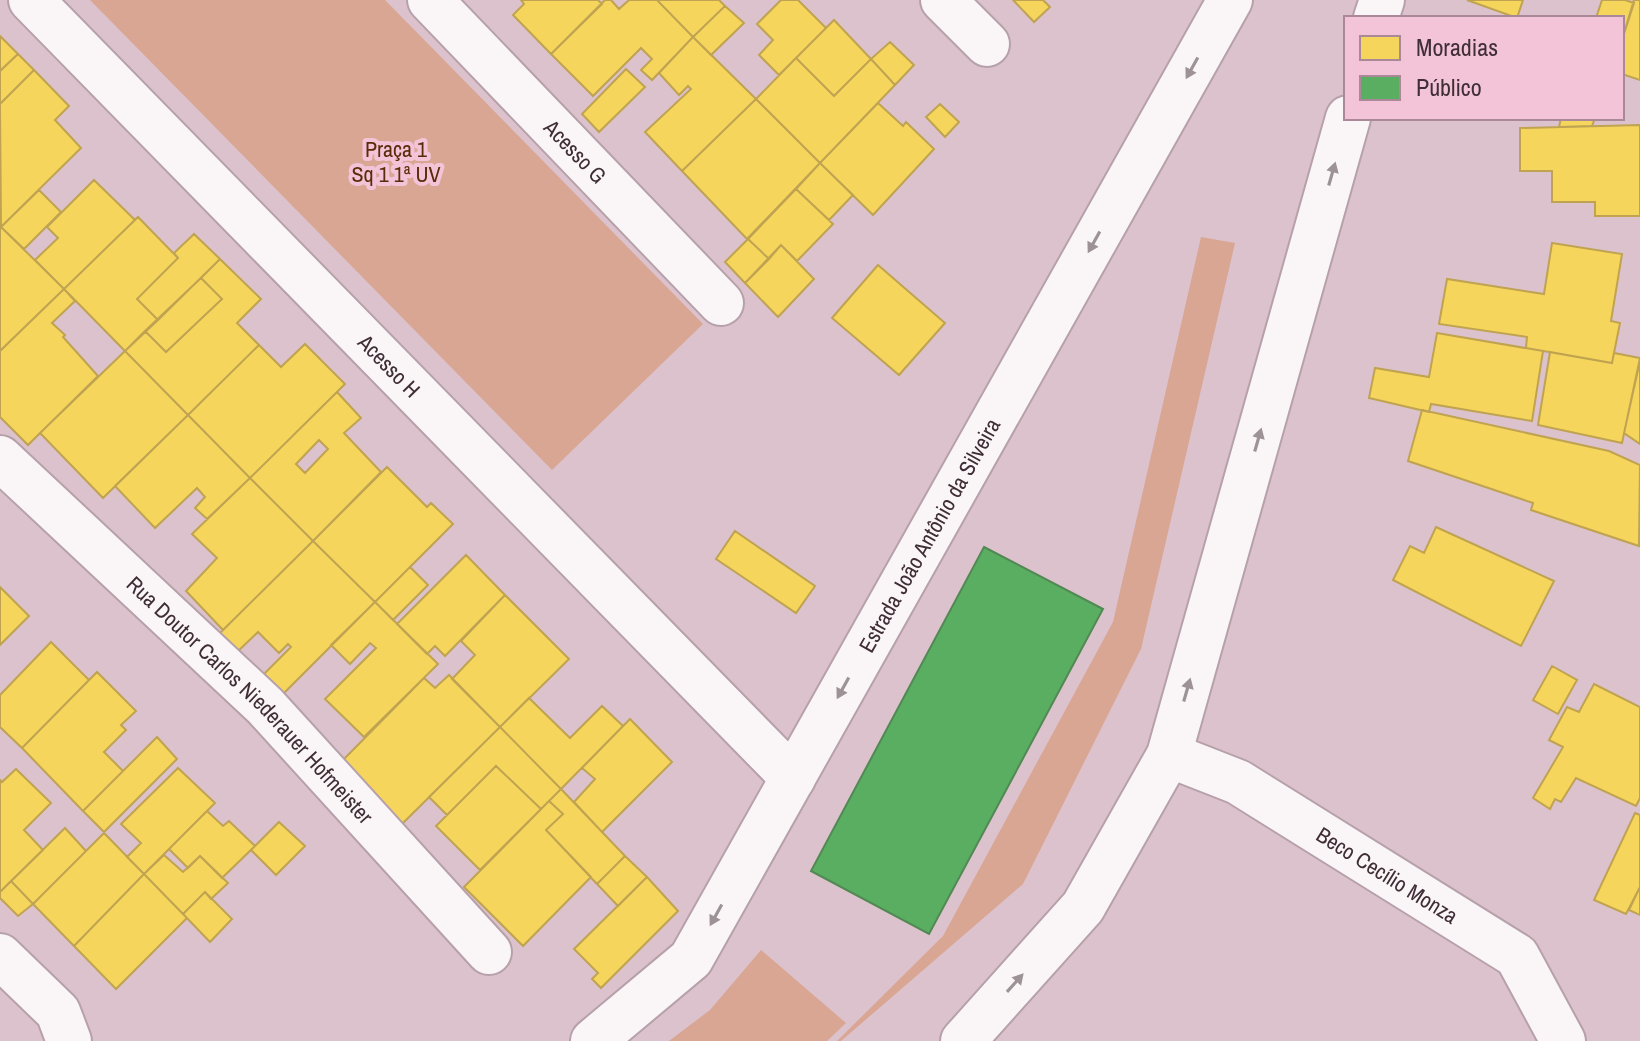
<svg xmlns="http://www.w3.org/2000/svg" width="1640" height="1041" font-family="'Archivo Narrow',sans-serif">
<rect width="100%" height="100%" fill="#dcc2cc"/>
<path fill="#d9a693" d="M90 0H385L703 324 552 470Z
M1201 237 1235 243 1141 649 1023 884 841 1041H837L943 936 1113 622Z
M761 950 846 1023 827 1041H669L710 1010Z"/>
<path fill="#f6d55c" stroke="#bfa351" stroke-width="2" fill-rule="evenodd" d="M521 0H598L602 4 551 54 513 15 524 4Z
M605 0H611L619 9 629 0H657L693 37 652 80 641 70 652 59 641 48 593 96 551 54Z
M657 0H719L725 6 693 37Z
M781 0H798L826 28 779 75 759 55 773 40 757 24Z
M1013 0H1043L1050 7 1034 22Z
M1467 0H1523L1517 18Z
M1602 0H1625L1634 3 1622 40V18H1596Z
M1634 0H1640V80L1622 74V40Z
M725 6 744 23 711 55 693 37Z
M834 20 871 59 834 96 796 58Z
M0 36 18 54 0 71Z
M693 37 756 99 682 171 645 132 691 89 688 86 679 95 659 73Z
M890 42 914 65 895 85 871 59Z
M18 54 34 70 0 104V71Z
M796 58 834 96 871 59 895 85 820 163 756 99Z
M626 69 645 87 599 132 582 114Z
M34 70 69 106 55 120 81 148 1 227 0 104Z
M756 99 820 163 747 239 682 171Z
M878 103 903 126 906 122 934 149 873 215 820 163Z
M940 104 959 122 945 137 926 117Z
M1561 118H1595L1592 126 1559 127Z
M1640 125V216H1595V202H1552V171H1520V128Z
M820 163 853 195 829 220 796 189Z
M94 180 135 220 64 289 35 260 58 238 47 227Z
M796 189 833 224 797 261 781 245 769 259 748 239Z
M39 190 61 212 24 249 1 227Z
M138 217 178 258 137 299 158 320 125 351 64 289Z
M1 227 64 289 0 351V227Z
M194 234 220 259 158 320 137 299 178 258 174 253Z
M748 239 769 259 745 283 725 262Z
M1552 243 1622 254 1611 321 1620 323 1612 363 1526 348 1527 337 1439 324 1447 279 1544 294Z
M781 245 814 279 778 317 745 283Z
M220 259 261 299 237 323 259 345 188 415 125 351 145 331 166 352 222 299 201 278Z
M878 265 945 323 899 375 832 318Z
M201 278 222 299 166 352 145 331Z
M64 289 75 301 52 323 65 335 63 337 98 376 28 445 0 417V351Z
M1437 333 1543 351 1532 421 1431 404 1429 412 1369 398 1375 368 1429 377Z
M305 344 345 384 250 478 188 415 259 345 281 367Z
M125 351 188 415 103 498 40 433Z
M1550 352 1612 363 1614 353 1640 358 1622 443 1538 425Z
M1640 361V444L1624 433Z
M337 392 361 418 344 433 381 472 313 541 250 478ZM319 440 328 449 305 473 296 464Z
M1422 410 1609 451 1640 465 1639 546 1531 510 1533 503 1408 461Z
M188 415 250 478 207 519 195 508 205 497 197 488 155 528 115 486Z
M387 467 427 507 431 503 453 524 375 602 313 541Z
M250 478 313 541 223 630 186 591 217 558 192 534Z
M1436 527 1554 581 1521 646 1393 580 1410 546 1424 553Z
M735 531 815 586 796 613 716 559Z
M313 541 375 602 279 698 259 679 291 647 288 644 279 653 258 632 235 654 217 636Z
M466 555 505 595 445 656 435 646 427 654 397 624Z
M410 567 428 585 393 620 375 602Z
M0 587 29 616 0 645Z
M505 595 569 659 500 727 452 679 475 655 461 641Z
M375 602 438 664 364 737 325 699 376 648 370 643 350 664 331 645Z
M51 642 89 680 22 748 0 727V695Z
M1552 666 1577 680 1558 714 1533 700Z
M97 672 136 711 121 725 126 730 104 752 123 771 83 811 22 748Z
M449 675 500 727 402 824 341 762 424 678 435 688Z
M1594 684 1640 707V798L1636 806 1576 778 1561 802 1555 799 1550 809 1533 798 1563 747 1549 740 1567 707 1579 712Z
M529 698 570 738 602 706 623 726 561 789 500 727Z
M630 719 672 762 602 832 574 802 595 779 582 768Z
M500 727 561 789 541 809 496 766 447 815 429 797Z
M157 737 177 759 104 832 83 811Z
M496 766 541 809 480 870 436 826Z
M178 768 215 803 144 874 127 857 141 843 121 824Z
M16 769 51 803 24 830 43 850 1 891 0 890V780L2 782Z
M561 789 625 856 597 884 546 830 563 814 549 801Z
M549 801 563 814 546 830 591 877 523 946 464 887Z
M207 811 223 826 229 821 255 846 222 878 200 856 188 868 169 849Z
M1635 813 1640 815V887L1626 914 1594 900Z
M279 822 305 846 276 875 251 850Z
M65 828 86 851 33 904 11 881Z
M104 833 144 874 74 946 33 904Z
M164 855 183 872 200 856 228 883 211 899 205 892 183 914 144 874Z
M625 856 647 877 618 906 597 884Z
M144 874 187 918 116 989 74 946Z
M647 877 678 911 601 988 592 979 598 973 574 949Z
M11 881 33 904 18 916 0 898V892Z
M1640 887V915L1629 910Z
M205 892 232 919 210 942 183 914Z"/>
<path fill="#5aae61" stroke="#528854" stroke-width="2" d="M984 547 1103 609 929 934 811 871Z"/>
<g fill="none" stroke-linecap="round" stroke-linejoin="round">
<g stroke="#b6a1aa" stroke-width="48">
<g id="street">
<path id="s1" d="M31 0 793 778"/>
<path id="s2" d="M430 0 721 303"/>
<path d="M943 0 987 44"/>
<path id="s3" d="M0 458 265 706 489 952"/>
<path id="s4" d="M1169 755 1238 782 1517 956 1563 1041"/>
<path d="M0 956 58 1012 69 1041"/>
</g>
</g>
<g stroke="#b6a1aa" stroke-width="48">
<g id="secondary">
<path d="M1376 18 1382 0"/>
<path id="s5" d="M593 1041 691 959 1230 0"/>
<path d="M963 1041 1083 907 1169 755 1348 118"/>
</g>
</g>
<use href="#street" stroke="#faf6f7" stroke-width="44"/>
<use href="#secondary" stroke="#faf6f7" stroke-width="44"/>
</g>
<defs><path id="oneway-solid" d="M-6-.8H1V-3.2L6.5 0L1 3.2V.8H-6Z" transform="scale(2)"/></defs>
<g fill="#9d9296">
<use href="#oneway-solid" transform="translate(1192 68) rotate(119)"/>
<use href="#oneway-solid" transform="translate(1332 174) rotate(-74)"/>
<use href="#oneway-solid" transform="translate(1094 242) rotate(119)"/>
<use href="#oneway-solid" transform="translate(1258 440) rotate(-74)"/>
<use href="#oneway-solid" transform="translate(843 688) rotate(119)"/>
<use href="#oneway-solid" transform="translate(1187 690) rotate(-74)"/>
<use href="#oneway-solid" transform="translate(716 915) rotate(119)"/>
<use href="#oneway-solid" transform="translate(1015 983) rotate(-48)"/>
</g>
<g text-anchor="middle" stroke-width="8" stroke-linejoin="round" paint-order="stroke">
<g font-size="22" fill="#5a2b08" stroke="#f3c4d8">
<text x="396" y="157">Praça 1<tspan x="396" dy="25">Sq 1 1ª UV</tspan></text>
</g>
<g font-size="22" fill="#402e36" stroke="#f3c4d8">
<text dy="8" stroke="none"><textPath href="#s2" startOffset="210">Acesso G</textPath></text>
<text dy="8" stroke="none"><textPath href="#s1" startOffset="512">Acesso H</textPath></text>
<text dy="8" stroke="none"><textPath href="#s5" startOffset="614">Estrada João Antônio da Silveira</textPath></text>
<text dy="8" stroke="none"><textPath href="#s3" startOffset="348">Rua Doutor Carlos Niederauer Hofmeister</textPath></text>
<text dy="8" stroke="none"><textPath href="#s4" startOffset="250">Beco Cecílio Monza</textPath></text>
</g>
</g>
<rect x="1344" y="16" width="280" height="104" fill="#f3c4d8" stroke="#ab8897" stroke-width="2"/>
<rect x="1360" y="36" width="40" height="24" fill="#f6d55c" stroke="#ab8897" stroke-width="2"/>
<text x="1416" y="56" font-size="24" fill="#402e36">Moradias</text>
<rect x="1360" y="76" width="40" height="24" fill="#5aae61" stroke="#ab8897" stroke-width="2"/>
<text x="1416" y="96" font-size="24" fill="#402e36">Público</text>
</svg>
